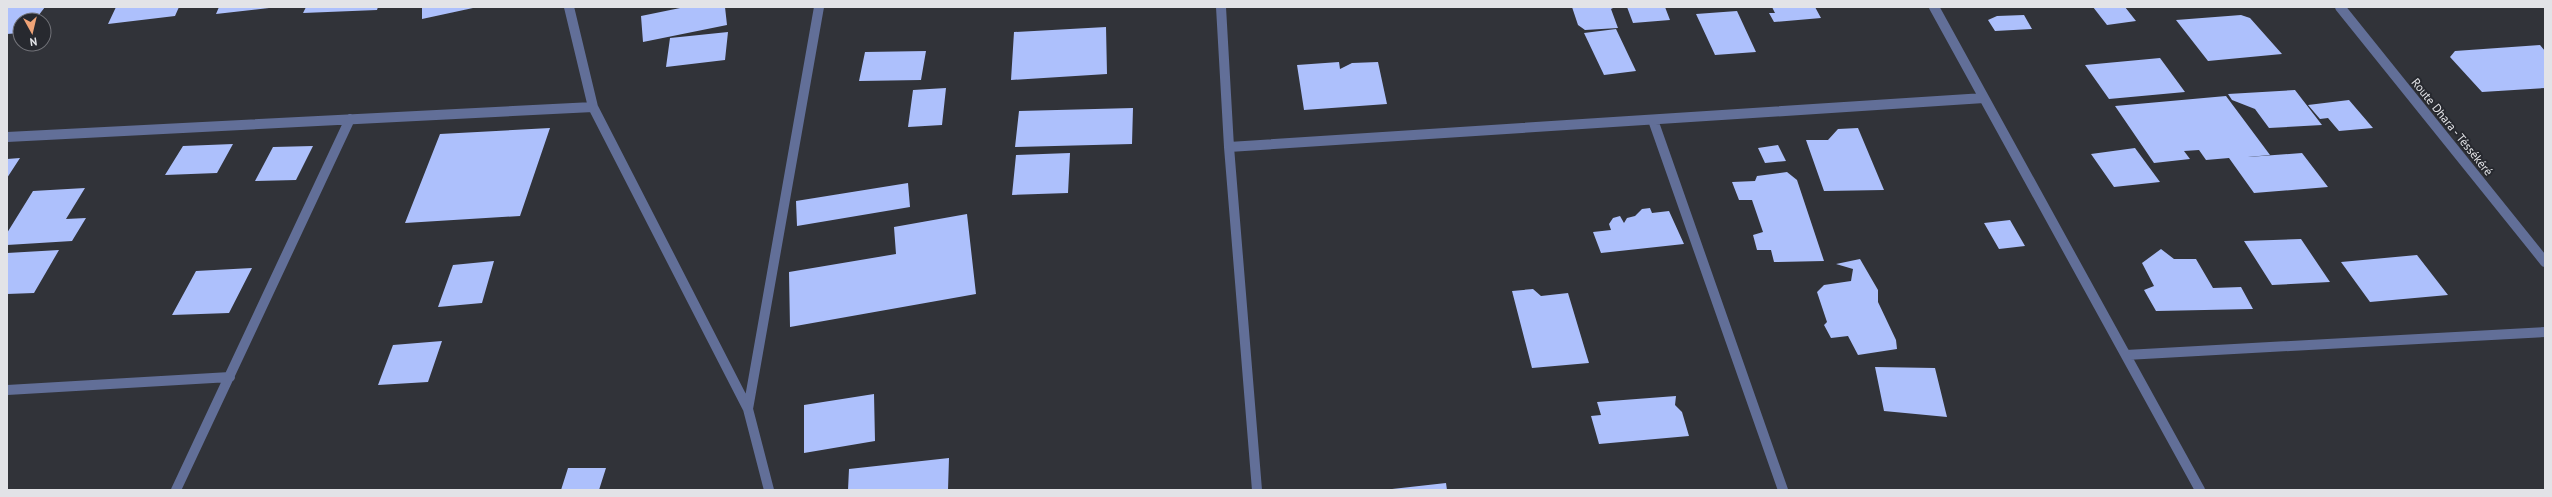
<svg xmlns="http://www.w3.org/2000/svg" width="2552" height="497" font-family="'PT Sans',sans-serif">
<rect width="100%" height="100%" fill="#313339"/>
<path fill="#adc0fc" d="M7 7H45L35 20H20V33L7 34Z
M116 7H179L175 16 108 24Z
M219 7H269V8L216 14Z
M306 7H378L377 10 303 13Z
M422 7H473V8L422 19Z
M685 7H725L727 25 643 42 641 16Z
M1572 7H1615L1611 9 1618 28 1585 30 1578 25Z
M1627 7H1665L1670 20 1633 23Z
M1772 7H1815L1821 18 1774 22 1769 13H1775Z
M2093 7H2125L2136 21 2107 25Z
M1737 11 1756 52 1715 55 1696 14Z
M2024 15 2032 29 1995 31 1988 20 1997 16Z
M2241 15 2250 18 2282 54 2208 61 2176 20Z
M1106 27 1107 74 1011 80 1014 32Z
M1616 29 1636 71 1604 75 1584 33Z
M728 32 725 60 666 67 670 38Z
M2540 45 2545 51V88L2482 92 2450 57 2455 51Z
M926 51 921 80 859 81 865 52Z
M2160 58 2185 92 2109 99 2085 65Z
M1339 62 1340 69 1352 63 1378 62 1387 104 1304 110 1297 65Z
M946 88 942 125 908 127 913 90Z
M2295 90 2322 125 2269 128 2255 109 2232 100 2228 94Z
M2226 96 2270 155 2248 157 2302 153 2328 187 2254 193 2229 158 2206 160 2199 150 2184 151 2190 159 2154 163 2115 106Z
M2349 100 2373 128 2339 131 2328 118 2320 119 2308 105Z
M1133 108 1132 144 1015 147 1019 111Z
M550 128 520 216 405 223 440 134Z
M1858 128 1884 190 1824 191 1806 140H1828L1838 129Z
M233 144 217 173 165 175 183 146Z
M1778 145 1786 161 1765 163 1758 148Z
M313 146 296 180 255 181 273 147Z
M2135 148 2160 182 2114 187 2091 154Z
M1070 153 1068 193 1012 195 1016 155Z
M20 158 7 178V159Z
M1787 172 1797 180 1824 261 1774 262 1771 250H1757L1753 235 1763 232 1752 200H1739L1732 182 1755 181 1757 176Z
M908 183 910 207 797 226 796 201Z
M85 188 66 219 86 218 72 241 7 245V233L33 191Z
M1650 208 1652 213 1669 211 1684 244 1601 253 1593 232 1611 230 1609 224 1613 218 1620 216 1624 223 1627 218 1635 216 1642 209Z
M967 214 976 294 790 327 789 272 896 254 894 227Z
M2010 220 2025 246 1999 249 1984 223Z
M2301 239 2330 282 2272 285 2244 241Z
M2161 249 2174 259H2196L2213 288 2241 287 2253 309 2156 311 2144 290 2154 286 2142 263Z
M59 250 34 293 7 294V253Z
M2417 255 2448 295 2370 302 2341 262Z
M1860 259 1878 290V302L1896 340 1897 349 1858 355 1848 336 1831 338 1824 325 1827 322 1817 292 1824 285 1851 281 1853 269 1836 264Z
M494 261 482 303 438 307 453 265Z
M252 268 229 313 172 315 196 271Z
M1533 289 1541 296 1568 293 1589 363 1532 368 1512 291Z
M442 341 428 382 378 385 393 345Z
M1875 367 1935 368 1947 417 1884 411Z
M874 394 875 441 804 453V405Z
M1676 396 1675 405 1682 412 1689 436 1599 444 1591 416 1601 415 1597 402Z
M949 458 948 490H848L849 469Z
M568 468H606L599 490H561Z
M1446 483 1447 490H1392V489Z"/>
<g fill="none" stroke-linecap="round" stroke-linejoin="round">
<path stroke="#626f98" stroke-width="10" d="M569 7 593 107 748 409 769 490
M1221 7 1229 147 1257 490
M1934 7 2200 490
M2340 7 2545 262
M1653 120 1783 490
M7 137 593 107
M1229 147 1984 98
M2126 355 2545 332
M7 390 230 377
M748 409 819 7
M176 490 350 119"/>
</g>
<g text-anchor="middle" stroke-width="4" stroke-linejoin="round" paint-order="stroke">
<g font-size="12" fill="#e2e3e7" stroke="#27292f">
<text transform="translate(2452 127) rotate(51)" y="4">Route Dhara - Téssékéré</text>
</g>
</g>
<rect width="2552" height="497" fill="none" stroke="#e2e3e7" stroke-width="16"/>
<g transform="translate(32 32) rotate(172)"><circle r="19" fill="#27292f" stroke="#727379"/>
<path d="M0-3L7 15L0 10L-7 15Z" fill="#efa377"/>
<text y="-6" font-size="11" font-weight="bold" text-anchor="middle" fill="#e2e3e7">N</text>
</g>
</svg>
